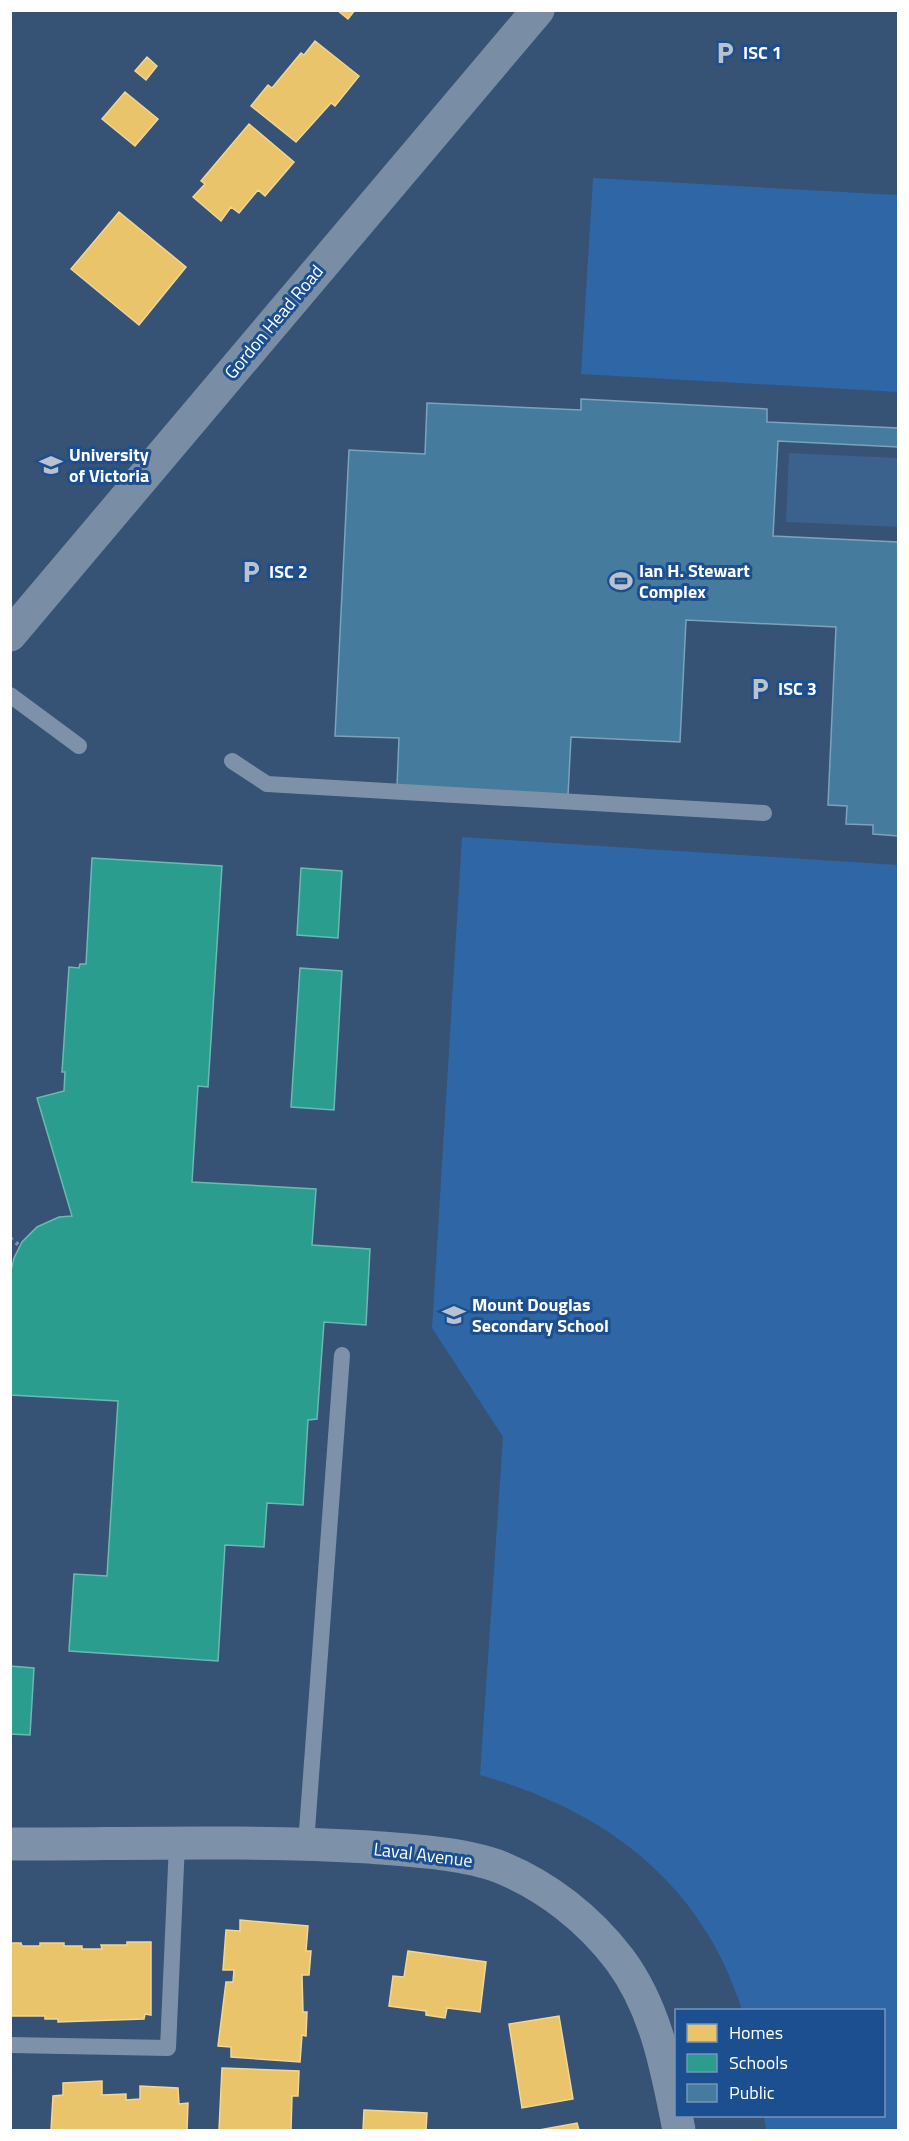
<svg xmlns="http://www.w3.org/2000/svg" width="909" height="2141" font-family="'Titillium Web',sans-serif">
<rect width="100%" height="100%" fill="#365274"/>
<path fill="#2f66a5" d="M593 178 898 195V392L581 374Z
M462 837 898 865V2130H766L764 2116H884V2010H742C702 1883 606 1811 480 1775L503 1437 432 1328Z"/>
<path fill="#3b618d" d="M789 453 898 458V527L786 522Z"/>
<path fill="#e9c46a" stroke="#f0d697" stroke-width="1.5" d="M337 10H355L348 19Z
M315 41 359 76 335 106 331 103 296 142 251 106 268 85 272 88 301 53 304 55Z
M147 57 157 66 146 80 135 71Z
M125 92 158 119 135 146 102 119Z
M249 124 294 162 265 196 258 190 239 213 231 207 221 221 193 197 205 184 201 181Z
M119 212 186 267 139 325 71 269Z
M240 1920 308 1926 306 1951H311L309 1975H302L303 2012H307L306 2036 302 2035 300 2062 231 2057V2047L218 2046 226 1982H233L234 1970H223L226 1930 240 1931Z
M127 1942H151V2015L145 2014 144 2019 58 2022V2019H45V2016H10V1943H21L22 1946H40V1943H64V1946H82V1949H102L101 1945H127Z
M408 1951 486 1962 480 2012 447 2008 445 2018 426 2015V2011L389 2006 393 1976 404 1977Z
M559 2016 573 2099 522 2108 509 2024Z
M222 2068 299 2071 298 2096H292L291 2130H219Z
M102 2081V2095L126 2094V2100L140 2099V2086L178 2088 179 2104 188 2103 187 2130H51L53 2096 63 2095V2083Z
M364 2110 427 2113 426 2130H363Z
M577 2123 579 2130H539Z"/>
<path fill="#2a9d8f" stroke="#6abab1" stroke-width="1.5" d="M92 858 222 866 208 1087 198 1086 192 1182 316 1189 312 1245 370 1249 366 1325 324 1322 317 1419 308 1420 303 1505 267 1503 264 1547 225 1545 218 1661 69 1651 74 1574 107 1576 118 1401 10 1395V1275L14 1258 22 1242 37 1227 59 1217 72 1216 37 1098 64 1091 65 1072H62L69 967 79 968 80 964H86Z
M301 868 342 871 338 938 297 935Z
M300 968 342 971 334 1110 291 1107Z
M10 1666 34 1668 30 1735 10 1734Z"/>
<path fill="#457b9d" stroke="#7da3ba" stroke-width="1.5" d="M581 399 767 409V422L898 428V447L778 441 773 536 898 542V836L873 834V825L846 824 847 806 828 805 836 627 686 620 680 742 571 737 568 795 397 786 399 738 335 736 349 450 425 454 427 403 581 410Z"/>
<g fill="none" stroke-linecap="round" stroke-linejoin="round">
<path stroke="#7d92a8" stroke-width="4" stroke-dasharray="3 4.5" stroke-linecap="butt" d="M10 1238 20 1246"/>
<path stroke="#7d92a8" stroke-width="16" d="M10 695 79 746
M232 761 267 784 764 813
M306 1844 342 1355
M10 2045 168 2048 177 1843"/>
<path stroke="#7d92a8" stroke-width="33" d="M10 1844C130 1844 250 1840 369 1847 407 1850 465 1853 500 1867 547 1886 589 1919 620 1960 657 2010 667 2071 679 2130"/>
<path stroke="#798da4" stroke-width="33" d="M10 635 538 10"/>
</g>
<defs>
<g id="parking-bare" transform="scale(1.8)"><path d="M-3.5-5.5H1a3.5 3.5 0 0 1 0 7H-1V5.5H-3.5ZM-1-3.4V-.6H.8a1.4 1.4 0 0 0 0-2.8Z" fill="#b9c2ce" stroke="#1b4f8f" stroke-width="2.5" paint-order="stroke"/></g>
<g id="university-bare" transform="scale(1.8)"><path d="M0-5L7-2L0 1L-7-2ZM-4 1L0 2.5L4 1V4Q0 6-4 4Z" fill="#b9c2ce" stroke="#1b4f8f" stroke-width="2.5" paint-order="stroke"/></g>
<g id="stadium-bare" transform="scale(1.8)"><path d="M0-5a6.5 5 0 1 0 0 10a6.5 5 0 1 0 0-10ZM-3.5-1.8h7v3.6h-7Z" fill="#b9c2ce" stroke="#1b4f8f" stroke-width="2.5" paint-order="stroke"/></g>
<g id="school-bare" transform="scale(1.8)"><path d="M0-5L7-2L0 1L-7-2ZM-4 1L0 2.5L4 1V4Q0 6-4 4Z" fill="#b9c2ce" stroke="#1b4f8f" stroke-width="2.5" paint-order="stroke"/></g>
</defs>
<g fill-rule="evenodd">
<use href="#parking-bare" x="725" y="53"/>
<use href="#university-bare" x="51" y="465"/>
<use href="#parking-bare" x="251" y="572"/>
<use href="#stadium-bare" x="621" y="581"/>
<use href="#parking-bare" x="760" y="689"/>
<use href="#school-bare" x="454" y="1315"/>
</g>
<g text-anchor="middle" stroke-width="6" stroke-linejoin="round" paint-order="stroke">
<g font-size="18" font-weight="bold" fill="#fff" stroke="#1b4f8f" text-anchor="start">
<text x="743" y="59">ISC 1</text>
<text x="69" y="461">University<tspan x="69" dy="21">of Victoria</tspan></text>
<text x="639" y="577">Ian H. Stewart<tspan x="639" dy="21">Complex</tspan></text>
<text x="269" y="578">ISC 2</text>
<text x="778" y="695">ISC 3</text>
<text x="472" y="1311">Mount Douglas<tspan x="472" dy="21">Secondary School</tspan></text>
</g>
<g font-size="18" fill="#fff" stroke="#1b4f8f">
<text transform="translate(274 322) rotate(-50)" y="6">Gordon Head Road</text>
<text transform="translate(423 1855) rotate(7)" y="6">Laval Avenue</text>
</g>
</g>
<rect width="909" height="2141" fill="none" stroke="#ffffff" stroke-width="24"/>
<rect x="675" y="2009" width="210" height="108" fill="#1b4f8f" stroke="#7695bc" stroke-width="1.5"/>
<rect x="687" y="2024" width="30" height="18" fill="#e9c46a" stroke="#7695bc" stroke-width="1.5"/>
<text x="729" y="2039" font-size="18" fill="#ffffff">Homes</text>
<rect x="687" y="2054" width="30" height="18" fill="#2a9d8f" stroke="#7695bc" stroke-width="1.5"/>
<text x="729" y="2069" font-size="18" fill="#ffffff">Schools</text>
<rect x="687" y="2084" width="30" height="18" fill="#457b9d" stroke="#7695bc" stroke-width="1.5"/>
<text x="729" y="2099" font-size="18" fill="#ffffff">Public</text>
</svg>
